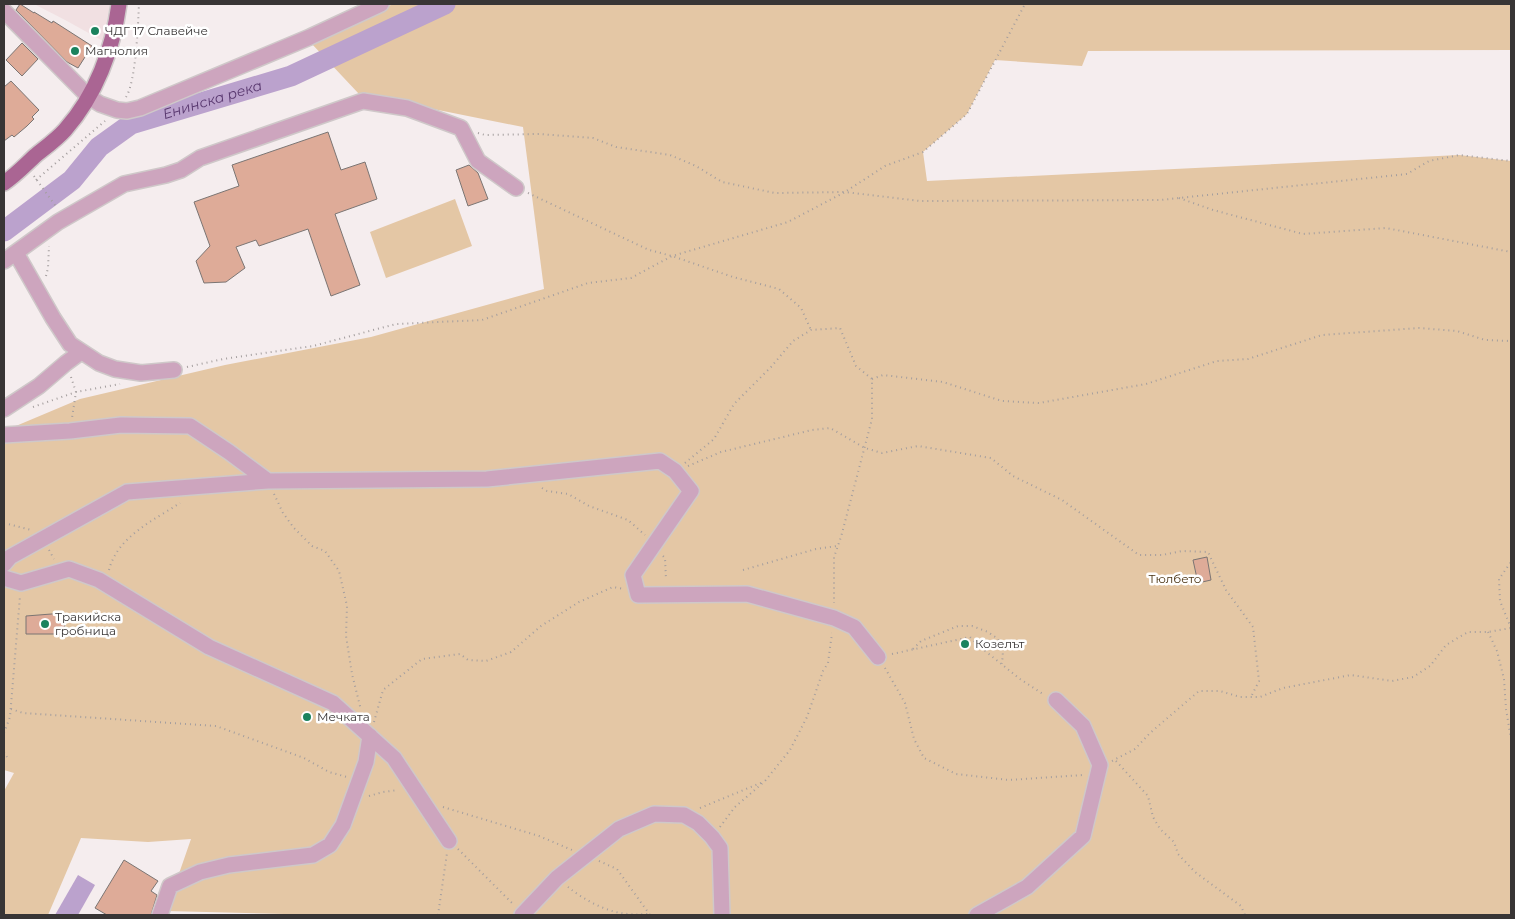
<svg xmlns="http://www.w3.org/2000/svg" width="1515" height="919" font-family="Montserrat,sans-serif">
<rect width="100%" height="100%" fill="#f5edee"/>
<path fill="#f1e0e2" d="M34 4H110L103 41 67 21Z"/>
<path fill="#e4c7a5" d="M393 4H1511V50L1088 51 1082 66 995 60 967 114 923 152 927 181 1459 155 1511 161V915H326L166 911 191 839 148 842 81 838 48 915H4V791L14 773 4 770V431L80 399 225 365 371 337 544 289 523 127 359 94 311 43Z
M455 199 472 246 386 278 370 232Z"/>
<path fill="#bba2cd" d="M78 875 95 885 78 915H55Z"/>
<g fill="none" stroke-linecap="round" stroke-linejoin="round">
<path stroke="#bba2cd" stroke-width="21" id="s1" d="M4 231 72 180 99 147 131 124 291 76 445 4"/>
</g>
<path fill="#deab98" stroke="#7b7573" d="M20 4 34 13V12L52 23 53 21 92 46 78 68 67 62 16 10Z
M22 43 38 59 22 76 6 60Z
M11 81 39 110 32 117 34 119 27 126 14 137 12 135 4 141V87Z
M328 132 341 170 365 162 377 199 335 214 360 285 331 296 308 229 259 246 256 240 236 247 245 268 226 282 204 283 196 261 210 246 194 202 239 186 232 165Z
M469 165 478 173 488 199 468 206 456 170Z
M1207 557 1211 580 1198 583 1193 560Z
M64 613 65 634H26V616Z
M124 860 158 881 151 891 157 895 151 915H107L95 908Z"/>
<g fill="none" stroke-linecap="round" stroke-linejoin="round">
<g stroke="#cfc8c9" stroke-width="18">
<path id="minor" d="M4 11 89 97 100 104 117 110 127 111 140 108 310 37 381 4
M16 253 53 318 70 344 99 363 115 369 141 373 174 370
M4 261 58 222 124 184 166 175 181 170 200 158 363 101 407 108 461 128 478 161 516 188
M4 409 39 386 66 363 81 352
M4 435 70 431 121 425 190 426 229 452 268 481
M4 564 10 557 127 492 268 481 487 479 660 461 675 471 691 491 633 575 638 595 747 594 834 618 854 627 878 657
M4 578 21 583 69 569 99 580 209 647 333 703 394 758 449 841
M160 915 170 886 200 872 229 865 313 855 330 845 343 825 366 762 370 736
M522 915 557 878 619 829 654 814 684 815 698 823 712 837 720 848 722 915
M977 915 1027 887 1083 836 1100 765 1083 726 1056 700"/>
</g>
<g stroke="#cfc8c9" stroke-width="18">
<path id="major" d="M4 183C16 175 25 165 36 155 46 147 57 139 65 130 96 95 113 49 119 4"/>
</g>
<path stroke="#a49e9e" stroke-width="2" stroke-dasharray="1 4" stroke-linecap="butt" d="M126 97C136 82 138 24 139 4
M478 133 485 135 539 134 593 138 616 147 670 155 696 166 722 182 775 193 845 192 885 166 923 152 967 114 1025 4
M34 176 57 208
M36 180 105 121
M528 193 649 250 672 256 733 277 779 289 801 308 811 330
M1179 198 1213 210 1303 234 1386 228 1511 252
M46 276 48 268 49 246
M187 367 223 359 313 346 396 324 482 320 588 283 631 278 672 256 788 222 845 192 920 201 1160 200 1407 174 1429 161 1459 155 1511 161
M71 377 76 392 72 418
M872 379 883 375 943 382 1002 401 1039 403 1146 384 1217 361 1248 359 1322 335 1419 328 1457 331 1485 340 1511 341
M33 407 76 392 120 384
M685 463 714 439 734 404 771 367 793 341 811 330 840 328 856 366 872 379V419L841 537 834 557V603
M688 466 721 452 812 430 830 428 865 448 882 453 918 446 991 458 1013 476 1062 500 1139 555H1162L1182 551 1208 552 1226 590 1253 627 1259 681 1251 697
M542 488 547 491 568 494 589 506 628 520 645 535
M274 494 283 513 294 528 312 546 325 551 339 571 347 606 346 636 352 674 361 710
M4 524H8L31 530
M49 550 54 559
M663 556 665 558 666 580
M109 570C117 537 154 520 180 503
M743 570 816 549 837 546
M1511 628 1500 601 1499 579 1511 562
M1488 632 1497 651 1504 679 1506 709 1511 739
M913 649 921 641 958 626H972L988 632 998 639 1003 651 1002 664
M892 654 970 637 979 646 1020 679 1043 694
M885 668 905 703 914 739 924 758 956 774 1009 780 1083 775
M11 709 23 713 216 726 304 758 329 772 347 777
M374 722 383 690 422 659 460 654 468 660 486 661 511 652 541 626 579 602 613 587 624 589
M4 733 10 717 20 596
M4 752 7 757
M1112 761 1135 749 1150 733 1199 691H1220L1240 697H1260L1283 688 1351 675 1392 681 1413 677 1430 666 1446 645 1468 632H1488L1511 628
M1116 761 1148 796 1153 817 1160 829 1174 842 1178 854 1195 872 1241 906 1245 915
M369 796 383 792 398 790
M443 807 539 836 572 850
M700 808 763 782
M720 827 735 807 765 781 790 750 807 717 823 671 828 663 832 633
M458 849 513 904
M599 861 617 869 650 915
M568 887C584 900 608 913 629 914 636 915 642 914 649 914
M438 915 447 853"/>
<use href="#minor" stroke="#cda5be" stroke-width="15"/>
<use href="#major" stroke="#aa6593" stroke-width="15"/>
</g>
<g fill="#1a825d" stroke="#fff" stroke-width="2">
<circle cx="95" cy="31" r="5"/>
<circle cx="75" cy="51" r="5"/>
<circle cx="45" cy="624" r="5"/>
<circle cx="965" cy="644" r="5"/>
<circle cx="307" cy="717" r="5"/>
</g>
<g text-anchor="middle" stroke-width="5" stroke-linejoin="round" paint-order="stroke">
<g font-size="12" fill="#383535" stroke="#fff" text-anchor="start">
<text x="105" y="35">ЧДГ 17 Славейче</text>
<text x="85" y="55">Магнолия</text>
<text x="55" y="621">Тракийска<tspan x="55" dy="14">гробница</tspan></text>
<text x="975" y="648">Козелът</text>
<text x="317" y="721">Мечката</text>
</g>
<g font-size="12" fill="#493211" stroke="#fff">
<text x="1175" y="583">Тюлбето</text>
</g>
<g font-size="14" font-style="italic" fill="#59386f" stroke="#fff">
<text dy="5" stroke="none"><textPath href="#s1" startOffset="252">Енинска река</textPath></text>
</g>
</g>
<rect width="1515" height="919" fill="none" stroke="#383535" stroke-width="10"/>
</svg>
